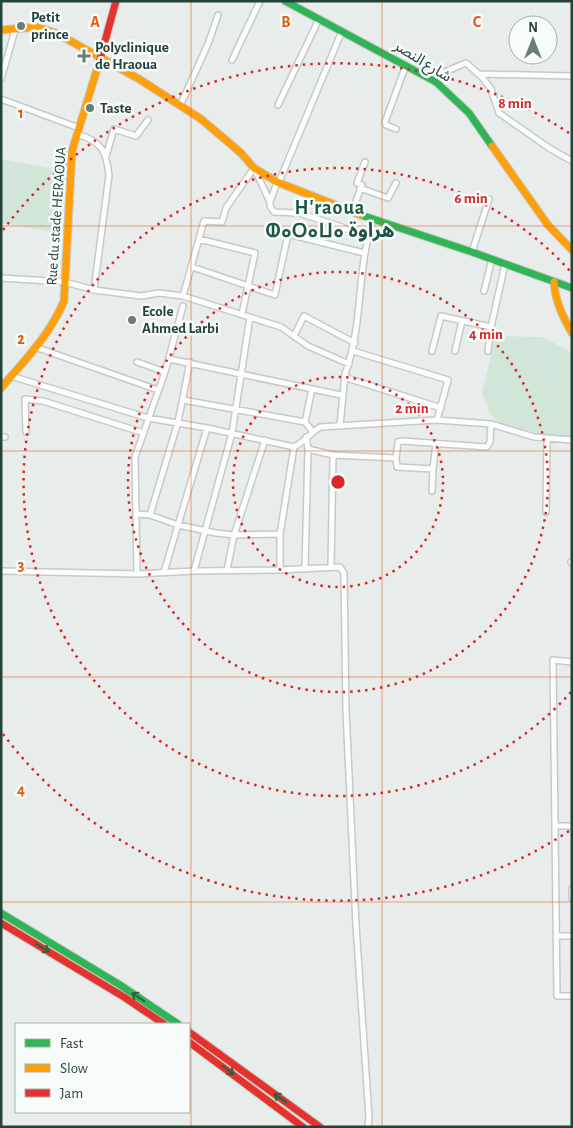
<svg xmlns="http://www.w3.org/2000/svg" width="573" height="1128" font-family="'Alegreya Sans','Noto Sans Arabic','Noto Sans Tifinagh',sans-serif">
<rect width="100%" height="100%" fill="#e8edeb"/>
<path fill="#d1e6d8" d="M1 159 66 171 62 234 1 223Z
M499 336 543 337 572 353V441L551 440 507 430 491 415 482 393 495 339Z"/>
<g fill="none" stroke-linecap="round" stroke-linejoin="round">
<g stroke="#c5cac8" stroke-width="8">
<path id="street" d="M232 60 260 1
M479 74 572 76
M1 79 15 30
M436 82 442 73 466 63 482 77 491 89 499 113 549 148 572 161
M1 99 79 128
M278 105 319 19
M180 106 208 44 218 15
M396 129 386 125 385 122 406 65
M77 134C102 142 106 150 109 175L94 290
M106 156 114 129 136 136 148 120
M255 170 270 202V206L274 212 299 213 342 227 367 239
M279 182 342 31
M360 188 388 198 396 183
M270 202 277 182
M352 212 362 185 357 183 365 162
M373 220C356 271 364 322 345 374L347 378 441 408
M199 239 255 253 242 314
M472 252 489 199
M192 267 275 295 288 234 364 253
M1 278 65 282 94 290 141 296 159 293 183 296 281 327 308 346 349 364
M484 291 492 259
M183 296 204 221 222 222 226 208 254 168
M294 336 304 316 355 343
M35 347 158 390
M353 351 448 380 437 420
M432 351 441 316 491 327
M455 351 462 321
M488 351 491 327 505 264
M169 359 341 395
M165 372 183 306
M11 376 148 418 207 428 294 447C304 442 311 433 320 427L437 420 491 424 534 437 572 440
M183 400 305 422 313 432
M305 422 312 389
M340 426 345 374
M26 432 25 399 43 401 144 433
M1 437H5
M308 449 333 455 396 458 398 442 402 441 487 447 490 442 491 424
M396 458 397 467 433 469 436 443
M432 491 433 469
M546 512 547 438
M137 514 150 515 178 525 216 533 234 535 280 534
M150 515 178 422 190 362
M571 562 572 563
M331 567 333 455
M305 569 308 449 306 437
M227 570 234 535 265 440
M280 570V534L294 447
M1 571 137 574 194 571 280 570 340 567 344 573 346 711 356 925 369 1117 368 1127
M194 571 232 433 250 317
M164 572 207 428
M137 574 135 457 165 372 137 362
M572 662 553 660 557 996H572
M556 826H572
M572 889V898
M557 936H572"/>
</g>
<g stroke="#c3cbc8" stroke-width="9">
<path id="fast" d="M285 1 436 82 469 113 492 146
M361 215 472 252 572 288
M1 913 120 985 178 1024"/>
</g>
<g stroke="#c3cbc8" stroke-width="9">
<path id="slow" d="M1 30 36 27 56 33 139 79 201 119 241 153 254 168 277 182 361 215
M492 146 548 225 572 250
M554 282C555 301 563 317 572 333
M1 388C24 361 50 335 64 301L72 151 99 63"/>
</g>
<g stroke="#c3cbc8" stroke-width="9">
<path id="jam" d="M99 63 116 1
M1 923 124 997 164 1024
M189 1032 320 1127
M189 1042 303 1127"/>
</g>
<use href="#street" stroke="#fcfcfc" stroke-width="5"/>
<use href="#fast" stroke="#30b455" stroke-width="7"/>
<use href="#slow" stroke="#ff9f0a" stroke-width="7"/>
<use href="#jam" stroke="#e5322d" stroke-width="7"/>
</g>
<defs><path id="oneway-shaft" d="M-6 0H5M1.5-3L5.5 0L1.5 3" fill="none" stroke-width="1.6" stroke-linecap="round" stroke-linejoin="round" transform="scale(1.25)"/></defs>
<g stroke="#286442">
<use href="#oneway-shaft" transform="translate(43 948) rotate(31)"/>
<use href="#oneway-shaft" transform="translate(138 997) rotate(-146)"/>
<use href="#oneway-shaft" transform="translate(228 1070) rotate(37)"/>
<use href="#oneway-shaft" transform="translate(280 1098) rotate(-144)"/>
</g>
<path fill="none" stroke="#e8590c" stroke-width="1" stroke-opacity="0.55" d="M191 1V1127M382 1V1127M1 226H572M1 451H572M1 677H572M1 902H572"/>
<g fill="none" stroke="#d62828" stroke-width="2.5" stroke-dasharray="2.5 5">
<circle cx="338" cy="482" r="105"/>
<circle cx="338" cy="482" r="210"/>
<path d="M571 692A314 314 0 1 1 571 272"/>
<path d="M569 831A419 419 0 0 1 3 734M3 230A419 419 0 0 1 569 133"/>
</g>
<g fill="#697e78" stroke="#f7fbf9" stroke-width="2">
<circle cx="21" cy="26" r="5"/>
<path d="M81.5 48.5h5v5h5v5h-5v5h-5v-5h-5v-5h5z"/>
<circle cx="90" cy="108" r="5"/>
<circle cx="132" cy="320" r="5"/>
</g>
<g text-anchor="middle" stroke-width="5" stroke-linejoin="round" paint-order="stroke">
<g font-size="15" font-weight="bold" fill="#24423a" stroke="#f7fbf9" text-anchor="start">
<text x="31" y="22">Petit<tspan x="31" dy="17">prince</tspan></text>
<text x="95" y="52">Polyclinique<tspan x="95" dy="17">de Hraoua</tspan></text>
<text x="100" y="113">Taste</text>
<text x="142" y="316">Ecole<tspan x="142" dy="17">Ahmed Larbi</tspan></text>
</g>
<g font-size="15" fill="#24423a" stroke="#f7fbf9">
<text transform="translate(423 61) rotate(32)" y="5">شارع النصر</text>
<text transform="translate(56 216) rotate(-86)" y="5">Rue du stade HERAOUA</text>
</g>
<g font-size="20" font-weight="bold" letter-spacing="1" fill="#1f5548" stroke="#f7fbf9">
<text x="330" y="214">H'raoua<tspan x="330" dy="23">ⵀⴰⵔⴰⵡⴰ هراوة</tspan></text>
</g>
</g>
<g font-size="16" text-anchor="middle" font-weight="bold" fill="#e8590c" stroke="#f7fbf9" stroke-width="5" stroke-linejoin="round" paint-order="stroke">
<text x="95" y="27">A</text>
<text x="286" y="27">B</text>
<text x="477" y="27">C</text>
<text x="21" y="118">1</text>
<text x="21" y="344">2</text>
<text x="21" y="570">3</text>
<text x="21" y="795">4</text>
</g>
<circle cx="338" cy="482" r="8" fill="#d62828" stroke="#f7fbf9" stroke-width="2.5"/>
<g font-size="15" text-anchor="middle" font-weight="bold" fill="#d62828" stroke="#f7fbf9" stroke-width="5" stroke-linejoin="round" paint-order="stroke">
<text x="515" y="108">8 min</text>
<text x="471" y="203">6 min</text>
<text x="486" y="339">4 min</text>
<text x="412" y="413">2 min</text>
</g>
<rect width="573" height="1128" fill="none" stroke="#24423a" stroke-width="5"/>
<rect x="15" y="1023" width="175" height="90" fill="#f7fbf9" stroke="#a3b1ad"/>
<rect x="25" y="1039" width="25" height="8" fill="#30b455" stroke="#a3b1ad"/>
<text x="60" y="1048" font-size="15" fill="#24423a">Fast</text>
<rect x="25" y="1064" width="25" height="8" fill="#ff9f0a" stroke="#a3b1ad"/>
<text x="60" y="1073" font-size="15" fill="#24423a">Slow</text>
<rect x="25" y="1089" width="25" height="8" fill="#e5322d" stroke="#a3b1ad"/>
<text x="60" y="1098" font-size="15" fill="#24423a">Jam</text>
<g transform="translate(533 40)"><circle r="24" fill="#f7fbf9" stroke="#a3b1ad"/>
<path d="M0-4L9 19L0 12L-9 19Z" fill="#697e78"/>
<text y="-8" font-size="14" font-weight="bold" text-anchor="middle" fill="#24423a">N</text>
</g>
</svg>
